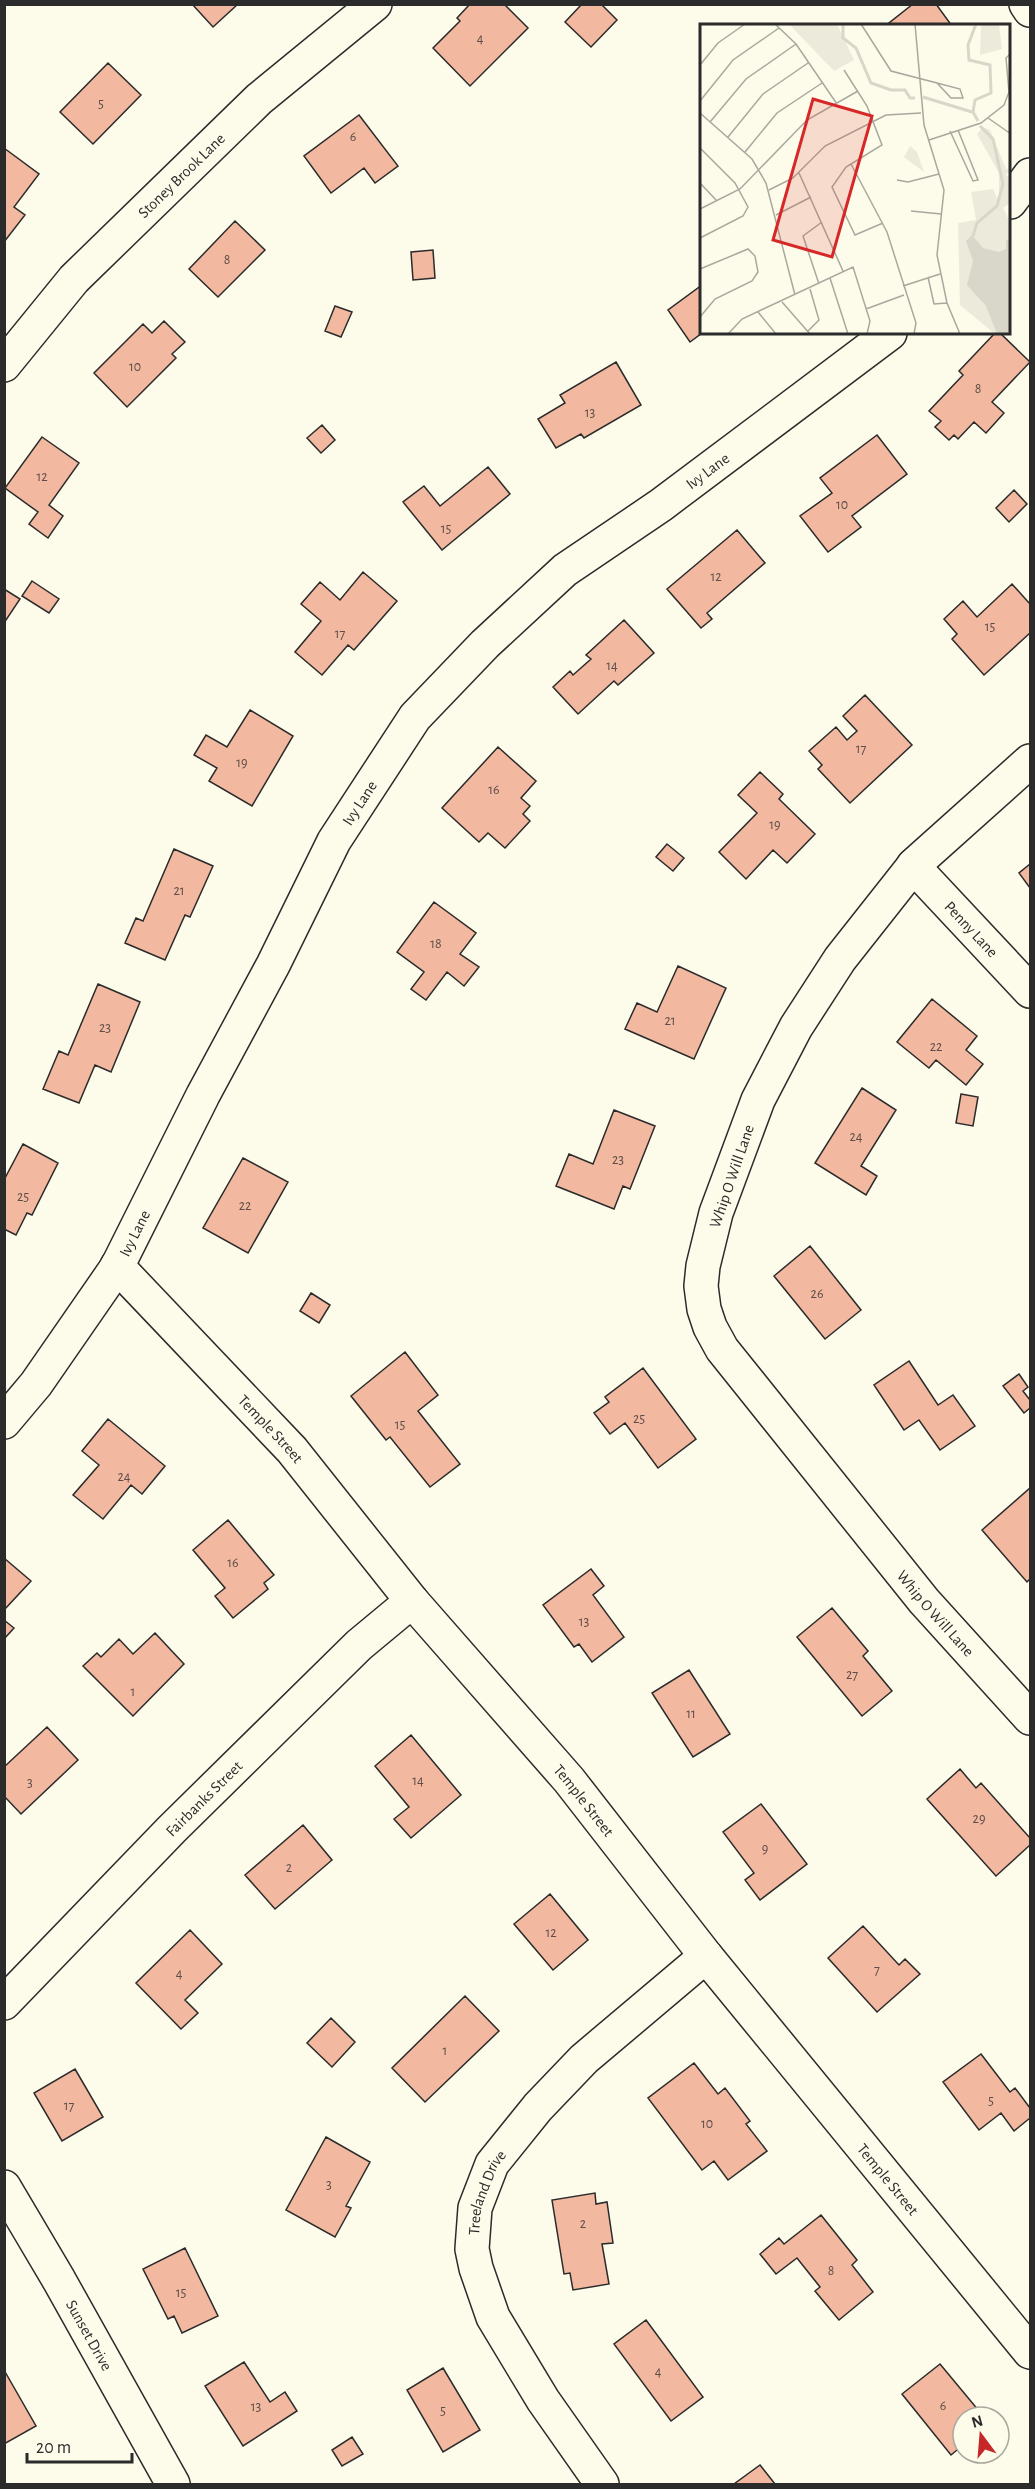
<svg xmlns="http://www.w3.org/2000/svg" width="1035" height="2489" font-family="'Alegreya Sans',sans-serif">
<rect width="100%" height="100%" fill="#fdfbea"/>
<path fill="#f2b8a0" stroke="#2b2b2b" stroke-width="1.5" d="M192 4H238L213 27Z
M470 4H504L528 28 470 86 433 48 460 21 457 18Z
M582 4H601L617 20 591 47 565 22Z
M913 4H936L952 26H891L889 23Z
M108 63 141 95 93 144 60 112Z
M359 115 398 166 375 183 364 168 331 193 304 156Z
M4 148 39 174 14 207 25 215 4 242Z
M235 221 265 250 218 297 189 269Z
M433 250 435 278 413 280 411 252Z
M702 285V333L690 342 668 310Z
M335 306 352 312 341 337 325 331Z
M164 321 185 342 172 354 176 358 127 407 94 373 143 324 152 333Z
M995 333H1000L1030 362 992 402 1004 413 986 433 974 422 958 439 954 435 949 440 935 427 941 421 929 411 963 375 959 371Z
M616 362 641 405 584 438 581 434 556 448 538 419 565 403 560 395Z
M322 425 335 440 321 453 307 438Z
M877 435 907 474 852 516 861 527 828 552 800 516 832 493 820 478Z
M42 437 79 463 49 505 63 516 48 538 29 524 38 512 5 488Z
M488 467 510 494 442 550 403 502 424 486 440 506Z
M1014 490 1027 504 1009 522 996 508Z
M737 530 765 563 707 613 712 619 701 628 667 589Z
M363 572 397 601 354 650 348 645 322 675 295 652 321 621 301 604 320 582 340 600Z
M32 581 59 599 49 613 22 596Z
M1012 584 1030 604V633L984 675 952 639 957 634 944 619 963 601 977 617Z
M4 589 20 599 4 623Z
M624 620 654 653 618 685 614 681 578 714 553 687 570 671 573 675 591 659 586 655Z
M865 695 912 745 850 803 818 769 822 765 809 751 836 727 847 740 857 731 843 716Z
M250 710 293 736 252 806 209 781 217 768 194 755 206 735 227 747Z
M498 747 536 781 521 798 530 806 523 814 530 821 505 848 488 833 479 842 442 808Z
M760 772 783 794 779 799 815 834 787 863 773 850 746 879 719 852 757 813 738 795Z
M667 844 684 858 673 871 656 857Z
M174 849 213 866 190 917 185 915 165 960 125 943 136 918 143 921Z
M1030 864V888L1019 873Z
M434 902 476 933 460 954 479 967 464 986 447 972 426 1000 411 989 424 972 397 952Z
M678 966 726 988 694 1059 625 1029 637 1003 657 1012Z
M98 984 140 1002 111 1072 95 1065 79 1103 43 1089 59 1051 68 1055Z
M932 999 977 1036 966 1050 983 1064 966 1085 936 1060 929 1068 897 1042Z
M862 1088 896 1110 861 1166 877 1176 866 1195 815 1163Z
M961 1094 978 1097 973 1126 956 1123Z
M614 1110 655 1126 630 1189 623 1186 614 1209 556 1186 569 1154 593 1164Z
M23 1144 58 1163 32 1215 27 1213 16 1235 4 1229V1180Z
M243 1158 288 1182 248 1253 203 1228Z
M810 1246 861 1310 825 1339 774 1276Z
M311 1293 330 1305 319 1323 300 1311Z
M405 1352 438 1395 418 1411 460 1464 430 1487 390 1437 386 1440 351 1396Z
M909 1361 938 1405 953 1395 975 1426 940 1450 919 1420 904 1430 874 1385Z
M643 1368 696 1439 658 1468 625 1423 610 1434 594 1413 609 1402 605 1397Z
M1019 1374 1028 1387 1023 1391 1030 1400V1408L1024 1413 1003 1386Z
M108 1419 165 1466 142 1494 131 1485 103 1519 73 1495 99 1465 82 1451Z
M1030 1488V1579L1027 1582 982 1530Z
M228 1520 274 1575 264 1583 268 1589 233 1618 215 1596 225 1588 193 1550Z
M4 1558 31 1581 4 1610Z
M591 1569 604 1586 593 1595 624 1637 592 1662 579 1644 574 1647 543 1605Z
M832 1608 868 1651 863 1656 892 1691 862 1716 797 1637Z
M4 1620 14 1628 4 1639Z
M155 1633 184 1664 133 1716 83 1666 97 1653 101 1657 119 1639 133 1654Z
M689 1670 730 1734 693 1757 652 1693Z
M47 1727 78 1760 21 1814 4 1796V1767Z
M411 1735 461 1795 411 1838 394 1819 409 1807 375 1766Z
M960 1769 976 1788 981 1783 1030 1838V1845L996 1876 927 1799Z
M761 1804 807 1864 760 1900 745 1880 754 1873 723 1832Z
M303 1825 332 1860 275 1909 245 1875Z
M550 1894 588 1940 553 1970 514 1924Z
M863 1926 899 1965 905 1959 920 1974 877 2012 828 1958Z
M190 1930 222 1964 185 2000 198 2013 181 2029 136 1983Z
M465 1996 499 2031 425 2102 392 2068Z
M331 2018 355 2042 332 2067 307 2043Z
M981 2054 1010 2092 1015 2088 1030 2108V2118L1014 2131 1001 2113 979 2130 943 2082Z
M694 2063 718 2094 725 2088 750 2121 746 2124 767 2151 728 2180 714 2161 702 2170 648 2098Z
M75 2069 103 2117 62 2141 34 2093Z
M326 2137 370 2162 346 2206 351 2208 335 2237 286 2210Z
M595 2193 596 2204 607 2202 613 2243 602 2244 609 2284 573 2290 570 2273 564 2274 552 2200Z
M821 2215 857 2260 852 2265 873 2292 839 2320 815 2291 820 2287 797 2258 776 2274 760 2254 779 2238 784 2244Z
M185 2248 218 2316 182 2333 174 2316 168 2319 143 2269Z
M646 2320 703 2397 671 2421 614 2344Z
M244 2362 270 2402 285 2392 297 2411 243 2446 205 2386Z
M940 2364 984 2417H963V2445L951 2455 902 2394Z
M443 2368 480 2430 443 2452 407 2390Z
M4 2370 36 2426 4 2444Z
M352 2437 363 2454 342 2466 332 2450Z
M760 2465 775 2484H734Z"/>
<g fill="none" stroke-linecap="round" stroke-linejoin="round">
<g stroke="#2b2b2b" stroke-width="36">
<g id="minor">
<path d="M1026 4 1030 10"/>
<path d="M1010 202 1030 175"/>
<path id="s1" d="M4 365 74 279 259 99 375 4"/>
<path id="s2" d="M1030 761 915 864 840 959 796 1027 758 1100 716 1213 703 1266 701 1286 704 1309 710 1327 722 1349 924 1601 1030 1718"/>
<path id="s3" d="M913 866 1030 991"/>
<path id="s4" d="M117 1266 292 1450 412 1601 569 1780 706 1956 1030 2352"/>
<path id="s5" d="M4 1422 36 1384 117 1267 203 1095 273 965 334 841 415 717 485 644 565 570 661 505 890 333"/>
<path id="s6" d="M4 2003 172 1829 359 1645 412 1601"/>
<path id="s7" d="M4 2187 59 2280 173 2484"/>
<path id="s8" d="M602 2484 543 2400 493 2317 476 2268 472 2249 475 2208 492 2164 538 2107 584 2059 706 1956"/>
</g>
</g>
<use href="#minor" stroke="#fdfbea" stroke-width="33"/>
</g>
<g text-anchor="middle" stroke-width="4.5" stroke-linejoin="round" paint-order="stroke">
<g font-size="14" fill="#5d4e48">
<text x="480" y="43">4</text>
<text x="101" y="108">5</text>
<text x="353" y="141">6</text>
<text x="227" y="264">8</text>
<text x="135" y="371">10</text>
<text x="978" y="393">8</text>
<text x="590" y="417">13</text>
<text x="42" y="481">12</text>
<text x="842" y="509">10</text>
<text x="446" y="533">15</text>
<text x="716" y="581">12</text>
<text x="990" y="631">15</text>
<text x="340" y="638">17</text>
<text x="612" y="670">14</text>
<text x="861" y="753">17</text>
<text x="242" y="767">19</text>
<text x="494" y="794">16</text>
<text x="775" y="829">19</text>
<text x="179" y="895">21</text>
<text x="436" y="948">18</text>
<text x="670" y="1025">21</text>
<text x="105" y="1032">23</text>
<text x="936" y="1051">22</text>
<text x="856" y="1141">24</text>
<text x="618" y="1164">23</text>
<text x="23" y="1201">25</text>
<text x="245" y="1210">22</text>
<text x="817" y="1298">26</text>
<text x="639" y="1423">25</text>
<text x="400" y="1429">15</text>
<text x="124" y="1481">24</text>
<text x="233" y="1567">16</text>
<text x="584" y="1626">13</text>
<text x="852" y="1679">27</text>
<text x="133" y="1696">1</text>
<text x="691" y="1718">11</text>
<text x="418" y="1785">14</text>
<text x="30" y="1787">3</text>
<text x="979" y="1823">29</text>
<text x="765" y="1853">9</text>
<text x="289" y="1872">2</text>
<text x="551" y="1937">12</text>
<text x="877" y="1974">7</text>
<text x="179" y="1978">4</text>
<text x="445" y="2055">1</text>
<text x="991" y="2105">5</text>
<text x="69" y="2110">17</text>
<text x="707" y="2128">10</text>
<text x="329" y="2189">3</text>
<text x="583" y="2228">2</text>
<text x="831" y="2275">8</text>
<text x="181" y="2297">15</text>
<text x="658" y="2376">4</text>
<text x="943" y="2410">6</text>
<text x="256" y="2411">13</text>
<text x="443" y="2415">5</text>
</g>
<g font-size="16" fill="#2b2b2b" stroke="#fdfbea">
<text dy="6" stroke="none"><textPath href="#s1" startOffset="260">Stoney Brook Lane</textPath></text>
<text dy="6" stroke="none"><textPath href="#s5" startOffset="1202">Ivy Lane</textPath></text>
<text dy="6" stroke="none"><textPath href="#s5" startOffset="716">Ivy Lane</textPath></text>
<text dy="6" stroke="none"><textPath href="#s3" startOffset="86">Penny Lane</textPath></text>
<text transform="translate(731 1176) rotate(-71)" y="6">Whip O Will Lane</text>
<text dy="6" stroke="none"><textPath href="#s5" startOffset="230">Ivy Lane</textPath></text>
<text dy="6" stroke="none"><textPath href="#s4" startOffset="224">Temple Street</textPath></text>
<text dy="6" stroke="none"><textPath href="#s2" startOffset="1041">Whip O Will Lane</textPath></text>
<text dy="6" stroke="none"><textPath href="#s6" startOffset="286">Fairbanks Street</textPath></text>
<text dy="6" stroke="none"><textPath href="#s4" startOffset="710">Temple Street</textPath></text>
<text dy="6" stroke="none"><textPath href="#s4" startOffset="1196">Temple Street</textPath></text>
<text dy="6" stroke="none"><textPath href="#s8" startOffset="330">Treeland Drive</textPath></text>
<text dy="6" stroke="none"><textPath href="#s7" startOffset="171">Sunset Drive</textPath></text>
</g>
</g>
<g transform="translate(700 24)">
<rect width="310" height="310" fill="#fdfbea"/>
<path d="M89 0H137L154 36 134 47ZM281 0H299L302 25 280 31ZM283 103 290 106 306 145H310L306 151 310 155V179L303 184 310 198V310H295L260 281 258 199 276 196 271 168 293 165 297 174 299 171V149L277 110ZM210 122 217 128 224 148 204 133Z" fill="#ecebdb"/>
<path d="M272 211 283 224 299 228 306 225V217L310 214V310H297L286 282 267 261 273 237 266 217Z" fill="#d8d7c9"/>
<path fill="none" stroke="#d8d7c9" stroke-width="3" d="M143 0V14L156 24 171 59 191 66H205L210 74H215M276 0 268 21 269 36 290 41 291 69 275 76 273 88 278 97M223 73 272 88M273 212 277 199 297 182 303 160 293 115 280 102"/>
<path fill="none" stroke="#a9a89e" stroke-width="1.5" d="M75 0 96 20 137 80M161 0 191 47 237 59 251 74H263L260 65 237 59M215 0 224 101 244 166 237 231 247 279 260 310M0 41 18 19 45 0M144 46 167 82 182 121 146 143 132 163 155 211 183 199M0 77 33 36 79 4M0 89 52 135 66 159 95 271M288 94 311 110M10 98 46 55 96 20M250 107 273 157 278 156 258 106M28 113 63 70 108 39M229 116 281 99 304 81 309 68 306 34 311 29M0 124 35 159 48 183 43 192 0 214M45 128 77 89 122 59M151 140 187 208 216 299 214 310M99 149 143 247M197 156 208 158 239 150M0 159 17 177M69 166 93 154 125 122 186 91 221 89M0 185 40 165 107 96 158 67M211 187 241 190M76 191 111 173M0 245 48 225 55 232 58 248 52 257 15 275 0 293M228 253 234 280 247 279M130 254 148 310M119 260 103 212 122 198M203 262 240 250M82 278 110 310M166 285 204 271M58 288 76 310M108 307 119 296 110 265M28 310 42 295 153 243 170 297 167 310"/>
<path fill="#d62828" fill-opacity="0.15" stroke="#d62828" stroke-width="3" d="M113 75 172 92 132 233 73 216Z"/>
<rect width="310" height="310" fill="none" stroke="#2b2b2b" stroke-width="3"/>
</g>
<rect width="1035" height="2489" fill="none" stroke="#2b2b2b" stroke-width="12"/>
<g transform="translate(981 2435) rotate(344)"><circle r="28" fill="#fdfbea" stroke="#a9a89e" stroke-width="1.5"/>
<path d="M0-4.5L10 22L0 15L-10 22Z" fill="#c62828"/>
<text y="-9" font-size="16" font-weight="bold" text-anchor="middle" fill="#2b2b2b">N</text>
</g>
<path d="M27 2453v9h105v-9" fill="none" stroke="#2b2b2b" stroke-width="3"/>
<text x="36" y="2453" font-size="18" fill="#2b2b2b" stroke="#fdfbea" stroke-width="4.5" paint-order="stroke">20 m</text>
</svg>
